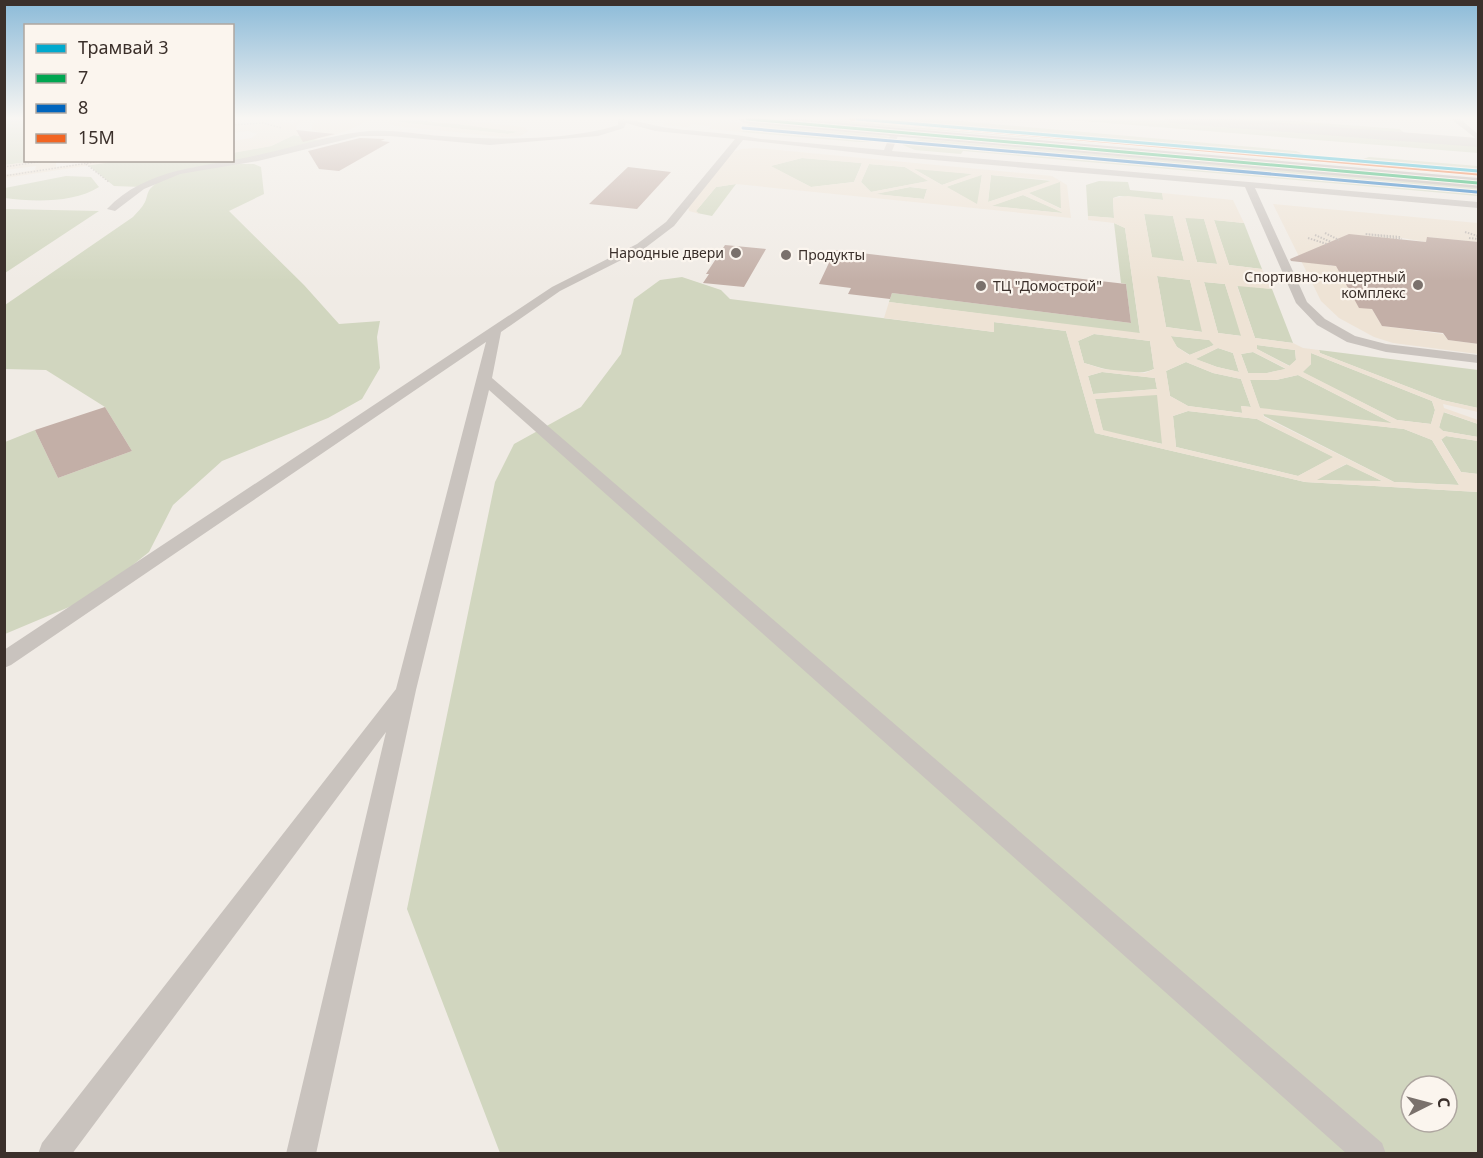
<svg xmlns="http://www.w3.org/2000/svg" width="1483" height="1158" font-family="'Noto Sans',sans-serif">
<rect width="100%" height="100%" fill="#f0ebe5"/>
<path fill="#d1d6bf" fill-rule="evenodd" d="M4 119H25L26 160 36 161 5 165Z
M401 119 513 129 518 132 508 134 398 122Z
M790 119H937L1296 151 1311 157 1299 159Z
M1058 119H1159L1478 144V153Z
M1204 119H1267L1400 129 1408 137Z
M749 123 880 135 890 137 889 141 886 142H859L742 132Z
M294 135 319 140 318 143 278 153 192 168 141 187 114 186 88 165 119 160H232L233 151 236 152 271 146Z
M922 139 1478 187V196L963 151 961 154 915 150 903 145 905 141Z
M1369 157 1478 166V174L1379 166 1360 160Z
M802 158 862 163 854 182 811 187 770 166Z
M240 164H254L261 167 264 194 229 211 304 285 339 324 380 321 377 337 380 368 362 399 328 418 222 461 173 505 149 552 93 597 5 634V442L35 430 58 478 132 451 105 407 46 370 5 369V305L133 217C137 212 142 208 145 202 147 198 147 193 150 189 167 169 215 167 240 164Z
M869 164 905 167 929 181 871 192 861 182Z
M912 168 974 174 942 185Z
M982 174 978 205 946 187Z
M991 175 1052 181 988 202Z
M66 176 91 177 99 187C74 203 33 202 5 198V188Z
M1061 181 1062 209 1028 193Z
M1099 181 1128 182 1130 190 1162 193 1164 200 1119 196 1113 198 1114 218 1088 216 1086 185Z
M736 184 712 216 697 213 696 211 716 187Z
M910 187 927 189 924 199 874 194Z
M1023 195 1062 212V213L990 206Z
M5 209 99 211 5 273Z
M1144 213 1173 216 1184 261 1152 258Z
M1185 217 1204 219 1218 264 1197 262Z
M1214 220 1244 223 1262 269 1229 265Z
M1114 223 1125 228 1140 334 889 302 892 293 1131 323 1126 284 1121 283Z
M1157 276 1190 280 1203 332 1166 327Z
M682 277 721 290 730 299 994 332 993 322 1066 331 1095 433 1305 482 1478 492V1153H500L407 909 495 482 514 444 581 407 621 354 634 299 660 280ZM1411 1086H1447V1122H1411Z
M1204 282 1225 284 1242 336 1218 333Z
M1237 285 1272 289 1293 343 1255 338Z
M1094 334 1150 341 1154 369C1134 378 1104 369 1084 363L1078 341Z
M1170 336 1210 340 1214 345 1190 355 1177 347Z
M1257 345 1295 350 1296 360 1290 366 1257 349Z
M1218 348 1233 353 1239 372 1217 367 1195 359Z
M1319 350 1478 370V408L1442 400 1320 353Z
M1253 352 1286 369 1267 373H1248L1241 354Z
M1311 353 1432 401 1435 410 1431 424 1397 420 1302 372 1311 364Z
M1186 362 1213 373 1241 379 1251 407 1241 406 1243 413 1188 406 1170 396 1166 371Z
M1102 372 1155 378 1157 389 1093 394 1088 376Z
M1298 375 1394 424 1260 409 1250 380H1276Z
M1158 394 1163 444 1103 431 1095 399Z
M1188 411 1257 419 1334 457 1298 476 1176 447 1173 416Z
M1443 412 1478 424V437L1443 431 1439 428Z
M1263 413 1404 429 1432 440 1459 485 1394 482 1264 416Z
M1446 436 1478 441V474L1461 472 1441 439Z
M1347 464 1384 482 1315 480Z"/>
<path fill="#eee3d5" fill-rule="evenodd" d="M258 119 276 120 293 124 299 119H305L296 126 297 133 319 139 328 135 312 130V124L318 119H371L349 130 319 140 294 135 271 146 233 153V141L251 138 257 134 248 131 233 133V122Z
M378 119H401L398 122 508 134 518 132 417 119H448L523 127 529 131 520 136 503 137 396 126 390 124 389 120Z
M668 119H701L749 123 742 132 709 129 711 126 692 124 688 127 662 125Z
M756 148 1052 176 1067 185 1071 218 736 184 716 187 696 211 700 214 689 211 688 206 732 152 742 149ZM802 158 861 163 862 164 854 182 811 187 771 166ZM869 164 905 167 928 181 871 192 861 182ZM914 169 972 174 942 185ZM982 175 977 204 947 187H946ZM991 175 1050 180V181L988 202ZM1060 182 1061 209 1029 193ZM910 187 927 189 924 199 876 194ZM1023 195 1061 212 1062 213 992 206Z
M36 161H67L56 162V167L100 161H119L5 178V175L35 170 36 166 5 170V165Z
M1162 193 1233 200 1244 223 1214 220 1229 265 1262 269 1272 289 1237 286 1255 338 1293 343 1303 348 1319 350 1320 353 1442 400 1478 408V412L1443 404 1444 408 1478 420V424L1444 412 1439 427 1443 431 1478 437V441L1446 436 1441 440 1461 472 1478 474V492L1305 482 1095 433 1066 331 994 322V332L884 318 889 302 1140 333 1125 228 1114 223 1088 220V216L1114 218 1113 198 1128 196 1163 200ZM1144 214 1173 216 1184 261 1152 257ZM1185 218 1204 219 1217 264 1197 262ZM1157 276 1190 280 1202 332 1166 327ZM1204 282 1225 284 1241 336 1218 333ZM1094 334 1150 341 1154 369 1145 373 1103 369 1084 363 1078 341ZM1171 336 1209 340 1214 345 1189 355 1177 347ZM1257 345 1295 350 1296 360 1289 366 1257 349ZM1218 348 1233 353 1239 372 1217 367 1196 359ZM1253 352 1285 368V369L1267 373H1248L1241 354ZM1311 353 1432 401 1435 410 1431 424 1397 420 1303 372 1311 364ZM1186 362 1213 373 1241 379 1251 407 1241 406 1242 413 1188 406 1170 396 1166 371ZM1102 372 1155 378 1157 389 1093 394 1088 376ZM1298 375 1392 423 1260 408 1250 380H1276ZM1157 395 1162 444 1103 430 1095 399ZM1188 411 1257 419 1333 457 1298 476 1176 447 1173 416ZM1263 414 1404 429 1432 440 1459 485 1394 482 1264 417ZM1346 464 1382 481 1317 480Z
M1273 204 1478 223V242L1428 237 1426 242 1402 238 1323 252 1330 266H1336L1359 307 1372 309 1382 326 1443 334 1448 340 1478 344V354L1393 343 1374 337 1339 318 1321 301Z"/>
<path fill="#c3afa7" d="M296 130 335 134 303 142Z
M360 138 385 139 381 141 390 142 339 171 319 169 308 151Z
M628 167 671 172 637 209 589 204Z
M1349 234 1426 242 1427 237 1479 242V344L1448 340 1443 333 1382 326 1372 309 1359 308 1336 266 1291 261 1290 259Z
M725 245 766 249 744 287 703 283 709 274H706Z
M835 250 1126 284 1131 323 892 293 890 299 848 294 851 288 819 284Z
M105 407 132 451 58 478 35 430Z"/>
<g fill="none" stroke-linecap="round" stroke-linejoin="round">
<path stroke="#c2bbb6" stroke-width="1.5" stroke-dasharray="1.5 1.5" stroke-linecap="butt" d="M232 125 263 123 282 128
M86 164 109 182
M4 167 51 160
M4 176 108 160"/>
<path stroke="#c2bbb6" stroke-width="2" stroke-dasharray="1.5 1.5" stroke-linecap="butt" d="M1465 232 1478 236
M1325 233 1339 240
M1315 235 1331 242
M1400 237 1365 234 1402 239
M1308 238 1327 244
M1469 238 1478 239"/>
<path fill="#c9c3be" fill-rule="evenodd" d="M618 119C635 119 652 126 669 128 700 132 731 133 761 139L884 150 891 133 895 131 899 133 892 151 1478 202V208L1255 188 1307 302 1325 319 1355 336 1386 344 1478 355V363L1386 352 1347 342 1317 325 1296 303 1245 187 887 156 743 140 674 226 645 248 560 291 501 332 492 378 1382 1143 1386 1154H1347L489 390 416 690 316 1154H286L386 732 72 1154H38L42 1143 396 689 486 342 11 665 4 668V650L552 287 637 244 666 222 735 139 655 131 626 123 624 128 598 136 490 145 390 136H360L258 161 180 174 144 189 115 211 107 209C147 166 209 167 262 154 294 147 327 136 360 132 386 128 415 134 442 136 493 140 569 141 618 125Z
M1451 119H1460L1478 134V140Z"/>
<path fill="#c9c3be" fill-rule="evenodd" d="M1164 119H1230L1478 138V147L1171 123Z"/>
<path fill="#b8b1ad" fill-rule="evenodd" d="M737 119H797L1478 178V188L744 123Z"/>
<g stroke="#fbf5ee" stroke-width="5">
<path id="bus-1" d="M747 119 1478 183"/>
</g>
<g stroke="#fbf5ee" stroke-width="5">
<path id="bus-2" d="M743 128 1477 192"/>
</g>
<g stroke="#fbf5ee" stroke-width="5">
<path id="bus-3" d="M851 119 1478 174"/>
</g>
<use href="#bus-1" stroke="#00a651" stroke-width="3"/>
<use href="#bus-2" stroke="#0065bd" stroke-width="3"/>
<use href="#bus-3" stroke="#f26522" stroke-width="3"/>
<g stroke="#fbf5ee" stroke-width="5">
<path id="tram-1" d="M857 119 1478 171"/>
</g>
<use href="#tram-1" stroke="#00a9ce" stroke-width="3"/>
</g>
<linearGradient id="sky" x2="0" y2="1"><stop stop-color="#8bbad8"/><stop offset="0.42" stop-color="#f8f6f3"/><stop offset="1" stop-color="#f8f6f3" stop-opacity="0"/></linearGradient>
<rect width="1483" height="281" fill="url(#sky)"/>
<g fill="#7a716c" stroke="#fbf5ee" stroke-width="2">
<circle cx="736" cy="253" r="6"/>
<circle cx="786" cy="255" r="6"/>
<circle cx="1418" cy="285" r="6"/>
<circle cx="981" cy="286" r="6"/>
</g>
<g text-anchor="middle" stroke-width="4.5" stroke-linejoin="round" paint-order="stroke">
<g font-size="14" fill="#3b302b" stroke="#fbf5ee" text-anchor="end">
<text x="724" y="258">Народные двери</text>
<text x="798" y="260" text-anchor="start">Продукты</text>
<text x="1406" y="282">Спортивно-концертный<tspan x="1406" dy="16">комплекс</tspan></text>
<text x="993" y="291" text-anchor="start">ТЦ "Домострой"</text>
</g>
</g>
<rect width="1483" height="1158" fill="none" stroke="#3b302b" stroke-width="12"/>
<rect x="24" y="24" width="210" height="138" fill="#fbf5ee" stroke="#aea6a0" stroke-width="1.5"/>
<rect x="36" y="44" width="30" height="9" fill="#00a9ce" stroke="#aea6a0" stroke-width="1.5"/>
<text x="78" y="54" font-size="18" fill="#3b302b">Трамвай 3</text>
<rect x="36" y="74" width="30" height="9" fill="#00a651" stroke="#aea6a0" stroke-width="1.5"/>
<text x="78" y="84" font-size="18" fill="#3b302b">7</text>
<rect x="36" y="104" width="30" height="9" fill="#0065bd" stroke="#aea6a0" stroke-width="1.5"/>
<text x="78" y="114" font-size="18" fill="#3b302b">8</text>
<rect x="36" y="134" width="30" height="9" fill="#f26522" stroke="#aea6a0" stroke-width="1.5"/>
<text x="78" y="144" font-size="18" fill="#3b302b">15М</text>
<g transform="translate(1429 1104) rotate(84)"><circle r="28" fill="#fbf5ee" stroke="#aea6a0" stroke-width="1.5"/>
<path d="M0-4.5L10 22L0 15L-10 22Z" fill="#7a716c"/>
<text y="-9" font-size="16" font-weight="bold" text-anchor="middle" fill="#3b302b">С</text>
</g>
</svg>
